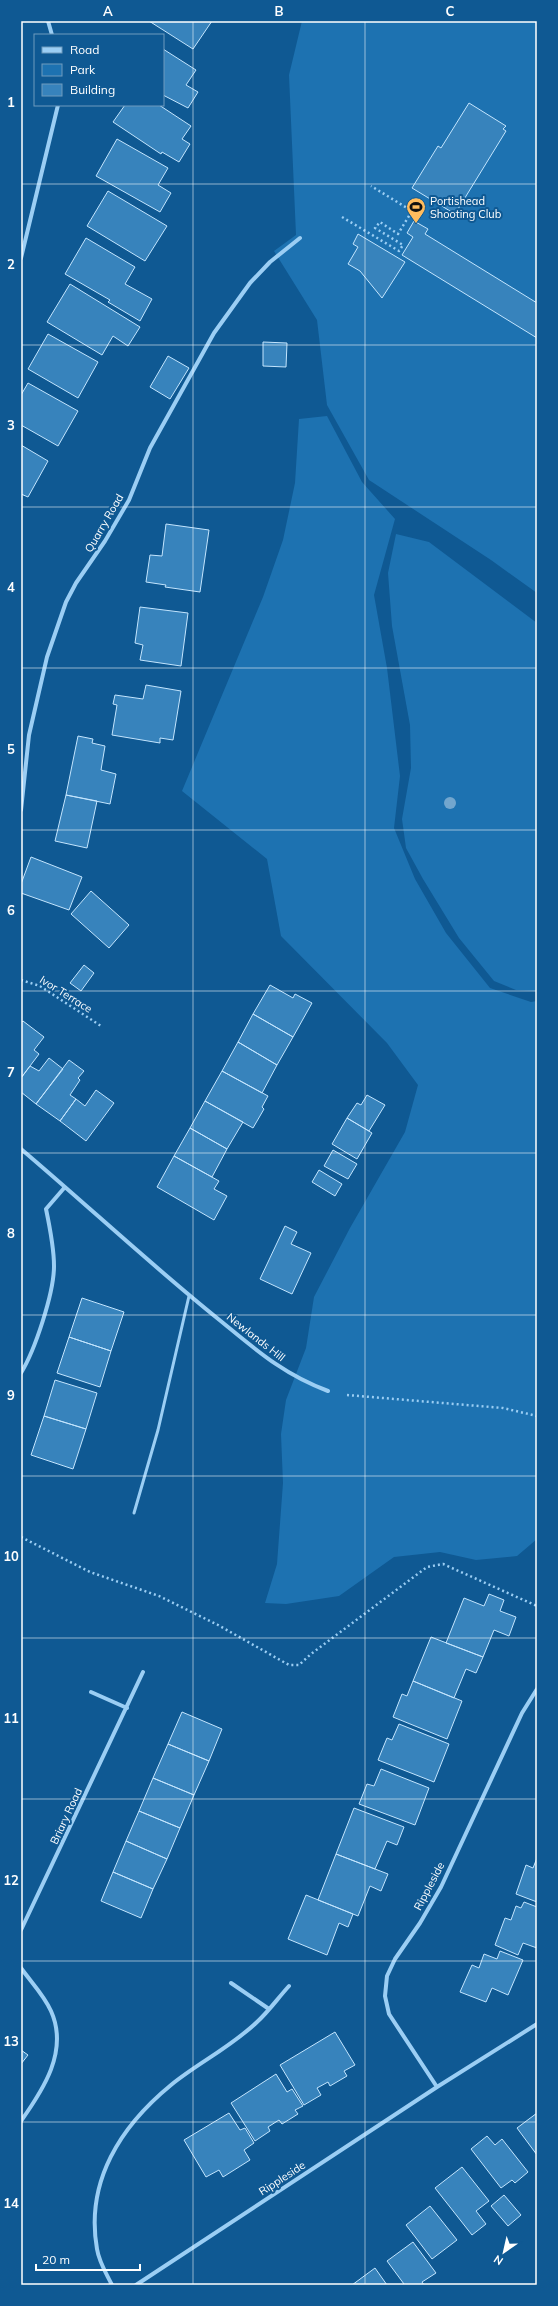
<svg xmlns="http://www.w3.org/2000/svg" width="558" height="2306" font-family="Mulish,sans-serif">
<rect width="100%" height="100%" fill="#0f5993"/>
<path fill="#1d72b1" d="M302 21H537V593L491 560 369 480 327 405 317 320 274 251 296 235 289 75Z
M327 416 362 482 395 519 374 595 387 668 400 776 394 828 415 879 446 933 490 988 531 1002 537 1001V1539L517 1556 476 1560 440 1552 394 1557 339 1596 286 1604 265 1603 277 1564 283 1483 281 1434 286 1400 306 1348 314 1297 350 1228 405 1132 418 1085 387 1043 281 936 267 859 182 791 263 597 283 540 295 483 299 419Z
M396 534 429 542 537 623V991L516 990 494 981 459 938 423 879 406 848 402 819 411 768 410 725 392 626 388 573Z"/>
<path fill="#3783bc" stroke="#c3e5fe" d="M149 21H212L193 49Z
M163 49 196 70 186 85 198 92 188 108 163 95Z
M469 103 506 126 503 129 506 131 455 214 412 188 438 146 441 148Z
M125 105H159L191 126 182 139 190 144 179 162 162 152 161 154 113 122Z
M117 139 168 168 158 185 171 193 160 212 96 176Z
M108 191 167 226 145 261 87 226Z
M414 221 428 229 425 234 537 303V338L402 255 413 237 407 233Z
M358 234 405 262 382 298 360 271 348 264 358 247 353 244Z
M86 238 135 267 125 284 152 299 140 321 108 302 110 300 65 274Z
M70 284 140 327 128 346 113 336 102 355 47 322Z
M48 334 98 362 78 398 28 369Z
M263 342 287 343 286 367 263 366Z
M168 356 189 368 170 399 150 387Z
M28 383 78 411 58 446 21 425V395Z
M21 445 48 461 28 497 21 494Z
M166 524 209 530 200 592 165 587 166 585 146 582 150 555 162 556Z
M140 607 188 613 181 666 140 660 143 645 135 643Z
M146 685 181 691 173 740 160 738V743L112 735 117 705 113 704 115 695 143 699Z
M78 736 93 739 92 743 105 746 101 770 116 774 110 804 66 795Z
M66 795 97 801 87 848 55 841Z
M31 857 82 877 69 910 21 893V884Z
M91 891 129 925 109 948 71 914Z
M84 965 94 973 81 991 70 983Z
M270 985 293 998 295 994 312 1003 293 1037 253 1014Z
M253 1014 293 1037 277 1065 238 1042Z
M23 1021 44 1037 34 1050 39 1054 21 1078V1023Z
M238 1042 277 1065 262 1093 222 1071Z
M49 1058 63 1069 36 1104 21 1092V1078L30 1066 39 1071Z
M69 1060 84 1071 78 1078 80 1080 70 1095 76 1099 60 1121 36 1104Z
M222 1071 268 1096 262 1107 264 1109 253 1128 205 1101Z
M96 1090 114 1103 86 1141 60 1121 76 1099 85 1106Z
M367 1095 385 1105 369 1131 347 1118 357 1103 361 1105Z
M205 1101 243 1122 227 1149 190 1128Z
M347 1118 372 1133 357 1159 332 1144Z
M190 1128 227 1149 212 1177 174 1156Z
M333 1150 357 1164 348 1179 324 1166Z
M174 1156 219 1181 214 1189 227 1196 214 1220 157 1187Z
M319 1170 342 1184 335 1196 312 1182Z
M285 1226 297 1232 291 1244 311 1253 292 1294 260 1279Z
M82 1298 124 1312 111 1351 69 1337Z
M69 1337 111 1351 100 1387 57 1373Z
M55 1380 97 1393 86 1429 44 1416Z
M44 1416 86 1429 73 1469 31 1455Z
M489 1594 504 1600 500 1611 516 1617 509 1636 494 1630 483 1657 446 1643 464 1598 484 1606Z
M431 1637 483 1657 476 1673 466 1669 454 1698 413 1681Z
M413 1681 462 1701 447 1739 393 1717 402 1694 407 1696Z
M182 1712 222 1729 209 1761 168 1744Z
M399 1724 449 1744 434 1782 378 1760 387 1738 392 1740Z
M168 1744 209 1761 194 1795 153 1778Z
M381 1769 429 1788 415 1825 359 1804 367 1784 374 1786Z
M153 1778 194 1795 180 1828 139 1811Z
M354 1808 404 1827 397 1845 387 1841 375 1869 336 1854Z
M139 1811 180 1828 167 1859 126 1841Z
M126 1841 167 1859 153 1889 113 1872Z
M336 1854 388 1874 381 1891 370 1886 358 1916 318 1900Z
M537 1858V1902L516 1894 526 1865 533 1868Z
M113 1872 153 1889 141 1918 101 1901Z
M306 1895 353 1914 348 1927 339 1923 327 1955 288 1939Z
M524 1902 537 1907V1948L523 1943 518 1955 495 1945 505 1918 511 1920 516 1906 521 1908Z
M500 1951 523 1960 508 1995 492 1988 486 2002 460 1992 472 1965 479 1968 484 1954 497 1959Z
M335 2032 355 2065 344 2071 347 2076 330 2086 328 2082 317 2088 321 2095 304 2105 280 2065Z
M21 2050 28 2055 21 2064Z
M276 2074 287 2092 292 2089 303 2106 295 2110 298 2114 282 2124 279 2120 268 2127 270 2131 255 2141 231 2103Z
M229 2113 240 2130 245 2128 254 2143 244 2150 250 2160 223 2177 219 2170 206 2177 184 2140Z
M537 2113V2155L517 2128Z
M487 2136 495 2145 502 2139 528 2172 515 2183 512 2180 501 2188 471 2149Z
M462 2167 489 2201 476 2211 486 2224 472 2235 435 2188Z
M504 2195 521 2215 508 2226 491 2206Z
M430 2206 457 2240 432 2259 406 2225Z
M413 2242 436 2273 422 2282 424 2285H402L404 2284 387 2261Z
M375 2268 387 2285H352Z"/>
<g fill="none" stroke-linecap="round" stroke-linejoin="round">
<path stroke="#9bcef4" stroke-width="2.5" stroke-dasharray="2 3" stroke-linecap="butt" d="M342 217 399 251 403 245 375 228 380 222 398 234 412 211 371 186
M21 980 40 986 101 1026
M347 1395 503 1408 537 1416
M21 1537 90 1572 159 1596 218 1625 289 1665H299L311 1654 427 1567 443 1564 537 1606"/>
<path stroke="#9bcef4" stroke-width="3" d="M134 1513 158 1430 189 1296"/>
<path stroke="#9bcef4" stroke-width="4" d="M48 21 52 35
M21 258 58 105
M21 810 29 735 47 657 66 602 76 583 105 541 129 500 150 448 214 333 250 283 270 262 300 238
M21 1149C87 1205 150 1264 217 1318 254 1348 282 1374 328 1391
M21 1373C35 1350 54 1293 54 1266 54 1247 50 1228 46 1209L65 1187
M91 1692 127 1708
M21 1930 143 1672
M21 1968C31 1982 44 1995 51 2011 69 2051 43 2090 21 2121
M231 1983 269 2009
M437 2087 389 2014 385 1996 387 1976 395 1959 420 1923 441 1887 522 1713 537 1689
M112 2285C106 2273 99 2262 97 2249 85 2181 121 2126 171 2085 198 2063 231 2047 257 2022 269 2011 278 1998 289 1986
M136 2285 437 2087 537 2024"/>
</g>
<circle fill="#72a6ce" cx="450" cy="803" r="6"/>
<path fill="none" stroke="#fff" stroke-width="1" stroke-opacity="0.55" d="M193 21V2285M365 21V2285M21 184H537M21 345H537M21 507H537M21 668H537M21 830H537M21 991H537M21 1153H537M21 1315H537M21 1476H537M21 1638H537M21 1799H537M21 1961H537M21 2122H537"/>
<defs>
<g id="stadium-pin" transform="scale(1)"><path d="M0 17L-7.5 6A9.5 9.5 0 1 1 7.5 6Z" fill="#ffbc5e" stroke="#0f5993"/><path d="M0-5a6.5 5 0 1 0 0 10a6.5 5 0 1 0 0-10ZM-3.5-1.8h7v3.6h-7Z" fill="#111"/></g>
</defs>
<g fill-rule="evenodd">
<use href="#stadium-pin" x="416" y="207"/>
</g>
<g text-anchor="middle" stroke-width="4" stroke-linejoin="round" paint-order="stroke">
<g font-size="11" fill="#fff" stroke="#0f5993" text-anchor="start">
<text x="430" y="205">Portishead<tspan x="430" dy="13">Shooting Club</tspan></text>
</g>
<g font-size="11" fill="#fff" stroke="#0f5993">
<text transform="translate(104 523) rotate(-60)" y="4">Quarry Road</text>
<text transform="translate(66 994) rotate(32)" y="4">Ivor Terrace</text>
<text transform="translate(256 1337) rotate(38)" y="4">Newlands Hill</text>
<text transform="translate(66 1816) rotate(-65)" y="4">Briary Road</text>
<text transform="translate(429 1886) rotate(-62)" y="4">Rippleside</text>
<text transform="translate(282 2178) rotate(-33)" y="4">Rippleside</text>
</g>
</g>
<rect width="558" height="2306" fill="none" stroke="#0f5993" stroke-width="44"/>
<rect x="34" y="34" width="130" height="72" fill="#0f5993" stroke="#6f9bbe"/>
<rect x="42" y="47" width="20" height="6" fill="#9bcef4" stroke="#6f9bbe"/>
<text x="70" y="54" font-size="12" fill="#ffffff">Road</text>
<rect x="42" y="64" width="20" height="12" fill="#1d72b1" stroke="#6f9bbe"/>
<text x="70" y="74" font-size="12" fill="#ffffff">Park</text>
<rect x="42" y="84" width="20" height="12" fill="#3783bc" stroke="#6f9bbe"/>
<text x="70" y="94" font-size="12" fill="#ffffff">Building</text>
<g transform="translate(504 2252) rotate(214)" stroke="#0f5993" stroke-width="3" paint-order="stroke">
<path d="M0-3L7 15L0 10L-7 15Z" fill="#ffffff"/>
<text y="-6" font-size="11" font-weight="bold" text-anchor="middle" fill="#ffffff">N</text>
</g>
<path d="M36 2264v6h104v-6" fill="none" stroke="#ffffff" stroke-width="2"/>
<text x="42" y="2264" font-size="12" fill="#ffffff" stroke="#0f5993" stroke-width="3" paint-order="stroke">20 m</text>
<rect x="22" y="22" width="514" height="2262" fill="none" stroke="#fff" stroke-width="1.5"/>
<g font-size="13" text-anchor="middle" font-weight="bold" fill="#fff">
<text x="108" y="16">A</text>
<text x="279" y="16">B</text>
<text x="450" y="16">C</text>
<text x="11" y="107">1</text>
<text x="11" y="269">2</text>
<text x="11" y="430">3</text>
<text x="11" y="592">4</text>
<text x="11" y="754">5</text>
<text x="11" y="915">6</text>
<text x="11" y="1077">7</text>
<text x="11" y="1238">8</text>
<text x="11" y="1400">9</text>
<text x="11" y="1561">10</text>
<text x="11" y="1723">11</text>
<text x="11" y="1885">12</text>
<text x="11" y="2046">13</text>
<text x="11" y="2208">14</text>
</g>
</svg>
